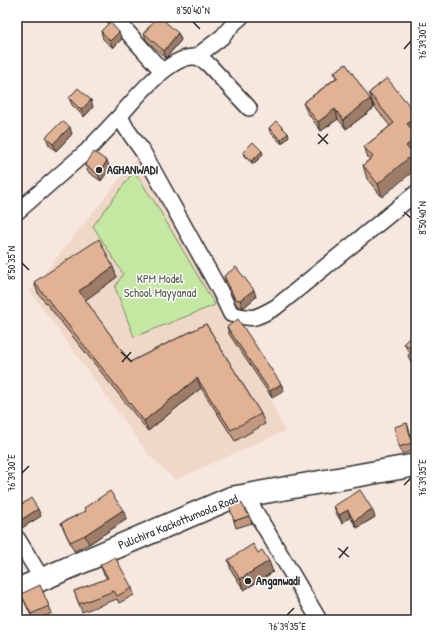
<svg xmlns="http://www.w3.org/2000/svg" width="433" height="637" font-family="'Patrick Hand',sans-serif">
<rect width="100%" height="100%" fill="#f6e8df"/>
<filter id="ink" filterUnits="userSpaceOnUse"><feTurbulence type="fractalNoise" baseFrequency=".025" numOctaves="2"/><feDisplacementMap in="SourceGraphic" scale="8" xChannelSelector="R" yChannelSelector="G"/><feConvolveMatrix kernelMatrix="1 2 1 2 8 2 1 2 1" color-interpolation-filters="sRGB"/></filter>
<g filter="url(#ink)">
<path fill="#f0d8c8" d="M137 157 154 183 235 326 285 431 175 480 149 455 30 291Z"/>
<path fill="#c4e8a2" stroke="#788a66" d="M134 171 157 206 215 305 134 337 115 287 123 274 93 226Z"/>
<g fill="none" stroke-linecap="round" stroke-linejoin="round">
<g stroke="#2b2b2b" stroke-width="18">
<path id="street" d="M114 17 162 71
M196 57 222 37 234 23 241 17
M120 116C135 98 169 57 193 57 199 57 205 61 209 65L249 108
M17 212 87 151 120 116 126 128 143 152 220 291 231 314C255 320 254 319 276 307L416 193
M245 494 319 620
M17 538 42 579"/>
</g>
<g stroke="#2b2b2b" stroke-width="25">
<path id="secondary" d="M17 590 231 498 416 465"/>
</g>
<use href="#street" stroke="#fff" stroke-width="15"/>
<use href="#secondary" stroke="#fff" stroke-width="22"/>
</g>
<path fill="#c2997f" stroke="#2b2b2b" d="M101 31 122 39 113 48 103 39Z
M144 33H178L181 40 166 58 146 40Z
M334 72 370 99 374 108 346 129 338 119 321 131 307 112 303 103 336 78Z
M387 78 414 157 382 197 367 179 363 165 369 160 364 147 390 126 374 106 369 93Z
M69 98 93 107 84 117 72 105Z
M269 128 289 136 282 144 270 132Z
M72 134 56 151 49 145 46 137Z
M243 152 263 155 253 164 244 156Z
M85 165 110 168 101 181 88 172Z
M416 241V252L413 244Z
M224 276 256 297 243 308 237 306 226 284Z
M117 277 85 300 130 362 206 324 261 414 265 424 235 441 201 388 148 431 38 293 34 282Z
M227 327 281 384 284 391 272 398 229 334Z
M416 340V373L408 355 411 354 407 349 404 343Z
M407 423 415 450 402 454 399 447Z
M17 500 21 505 41 516 20 529 19 527 17 528Z
M334 506 375 517 357 528 350 517 342 523 336 513Z
M84 508 127 519 89 544 74 551 65 532 61 523 86 511Z
M249 516 252 523 236 528 234 521Z
M228 560 273 572 244 590 231 570Z
M100 565 132 588 134 595 119 603 117 599 82 612 74 591 107 579 103 572Z
M21 594 49 606 52 613 37 620H33Z"/>
<path fill="#9e7d68" stroke="#2b2b2b" d="M119 32 122 39 113 48 110 41Z
M178 33 181 40 166 58 164 51Z
M370 99 374 108 346 129 343 120Z
M91 100 93 107 84 117 81 110Z
M335 109 338 119 321 131 318 122Z
M416 117V134L407 124Z
M70 127 72 134 56 151 53 144Z
M288 133 289 136 282 144 281 140Z
M416 138V155L414 157 416 162V169L382 197 378 184 406 146Z
M262 151 263 155 253 164 252 161Z
M107 161 110 168 101 181 98 174Z
M113 267 117 277 83 302 79 291Z
M254 290 256 297 243 308 240 300Z
M197 378 201 388 148 431 144 421Z
M281 384 284 391 272 398 270 391Z
M407 423 409 430 415 450 412 443Z
M38 509 41 516 20 529 18 522Z
M372 509 375 517 357 528 354 521Z
M123 510 127 519 89 544 85 535Z
M348 510 350 517 342 523 339 515Z
M269 561 273 572 244 590 240 579Z"/>
<path fill="#e2b294" stroke="#2b2b2b" d="M157 17H160L178 33 164 51 144 33Z
M110 22 119 32 110 41 101 31Z
M346 64 370 99 343 120 335 109 318 122 303 103 338 77 334 72Z
M387 78 416 114V117L407 124 416 134V138L406 146 413 154 378 184 363 165 373 157 364 147 394 123 369 93Z
M78 88 91 100 81 110 69 98Z
M62 121 70 127 53 144 46 137Z
M276 121 288 133 281 140 269 128Z
M253 142 262 151 252 161 243 152Z
M94 152 107 161 98 174 85 165Z
M99 239 113 267 79 291 130 362 206 324 261 414 231 430 197 378 144 421 34 282Z
M416 241V247L413 244Z
M236 267 254 290 240 300 235 299 224 276Z
M238 319 281 384 270 391 227 327Z
M412 335 416 340V372L408 355 414 352 404 343Z
M407 423 412 443 399 447 394 427Z
M360 490 372 509 354 521 348 510 339 515 334 506Z
M110 491 123 510 85 535 70 542 61 523 86 511 84 508Z
M31 498 38 509 18 522 17 521V500L21 505Z
M241 502 249 516 234 521 229 505Z
M253 544 258 553 262 550 269 561 240 579 228 560Z
M115 557 132 588 117 596 114 591 79 604 74 591 108 578 100 565Z
M40 585 49 606 31 614 21 594Z"/>
</g>
<path fill="none" stroke="#2b2b2b" stroke-width="1.5" d="M193 22 200 29M404 49 411 41M318 134 328 144M318 144 328 134M404 212 411 218M22 263 29 270M121 352 132 362M122 362 131 352M22 473 29 466M404 485 411 478M338 548 349 557M339 558 348 547M287 615 294 608"/>
<g fill="#2b2b2b" stroke="#fff" stroke-width="1.5">
<circle cx="99" cy="170" r="4"/>
<circle cx="248" cy="581" r="4"/>
</g>
<g text-anchor="middle" stroke-width="3" stroke-linejoin="round" paint-order="stroke">
<g font-size="12" font-weight="bold" fill="#2b2b2b" stroke="#fff" text-anchor="start">
<text x="107" y="174">AGHANWADI</text>
<text x="256" y="585">Anganwadi</text>
</g>
<g font-size="12" fill="#515a49" stroke="#fff">
<text x="160" y="283">KPM Model<tspan x="160" dy="14">School Mayyanad</tspan></text>
</g>
<g font-size="12" fill="#2b2b2b" stroke="#fff">
<text transform="translate(178 522) rotate(-22)" y="4">Pulichira Kackottumoola Road</text>
</g>
</g>
<rect width="433" height="637" fill="none" stroke="#fff" stroke-width="44"/>
<rect x="22" y="22" width="389" height="593" fill="none" stroke="#2b2b2b" stroke-width="1.5"/>
<g font-size="10" text-anchor="middle" fill="#2b2b2b">
<text x="193" y="14">8°50'40"N</text>
<text transform="translate(422 41) rotate(-90)" y="4">76°39'30"E</text>
<text transform="translate(422 218) rotate(-90)" y="4">8°50'40"N</text>
<text transform="translate(11 263) rotate(-90)" y="4">8°50'35"N</text>
<text transform="translate(11 473) rotate(-90)" y="4">76°39'30"E</text>
<text transform="translate(422 478) rotate(-90)" y="4">76°39'35"E</text>
<text x="287" y="630">76°39'35"E</text>
</g>
</svg>
